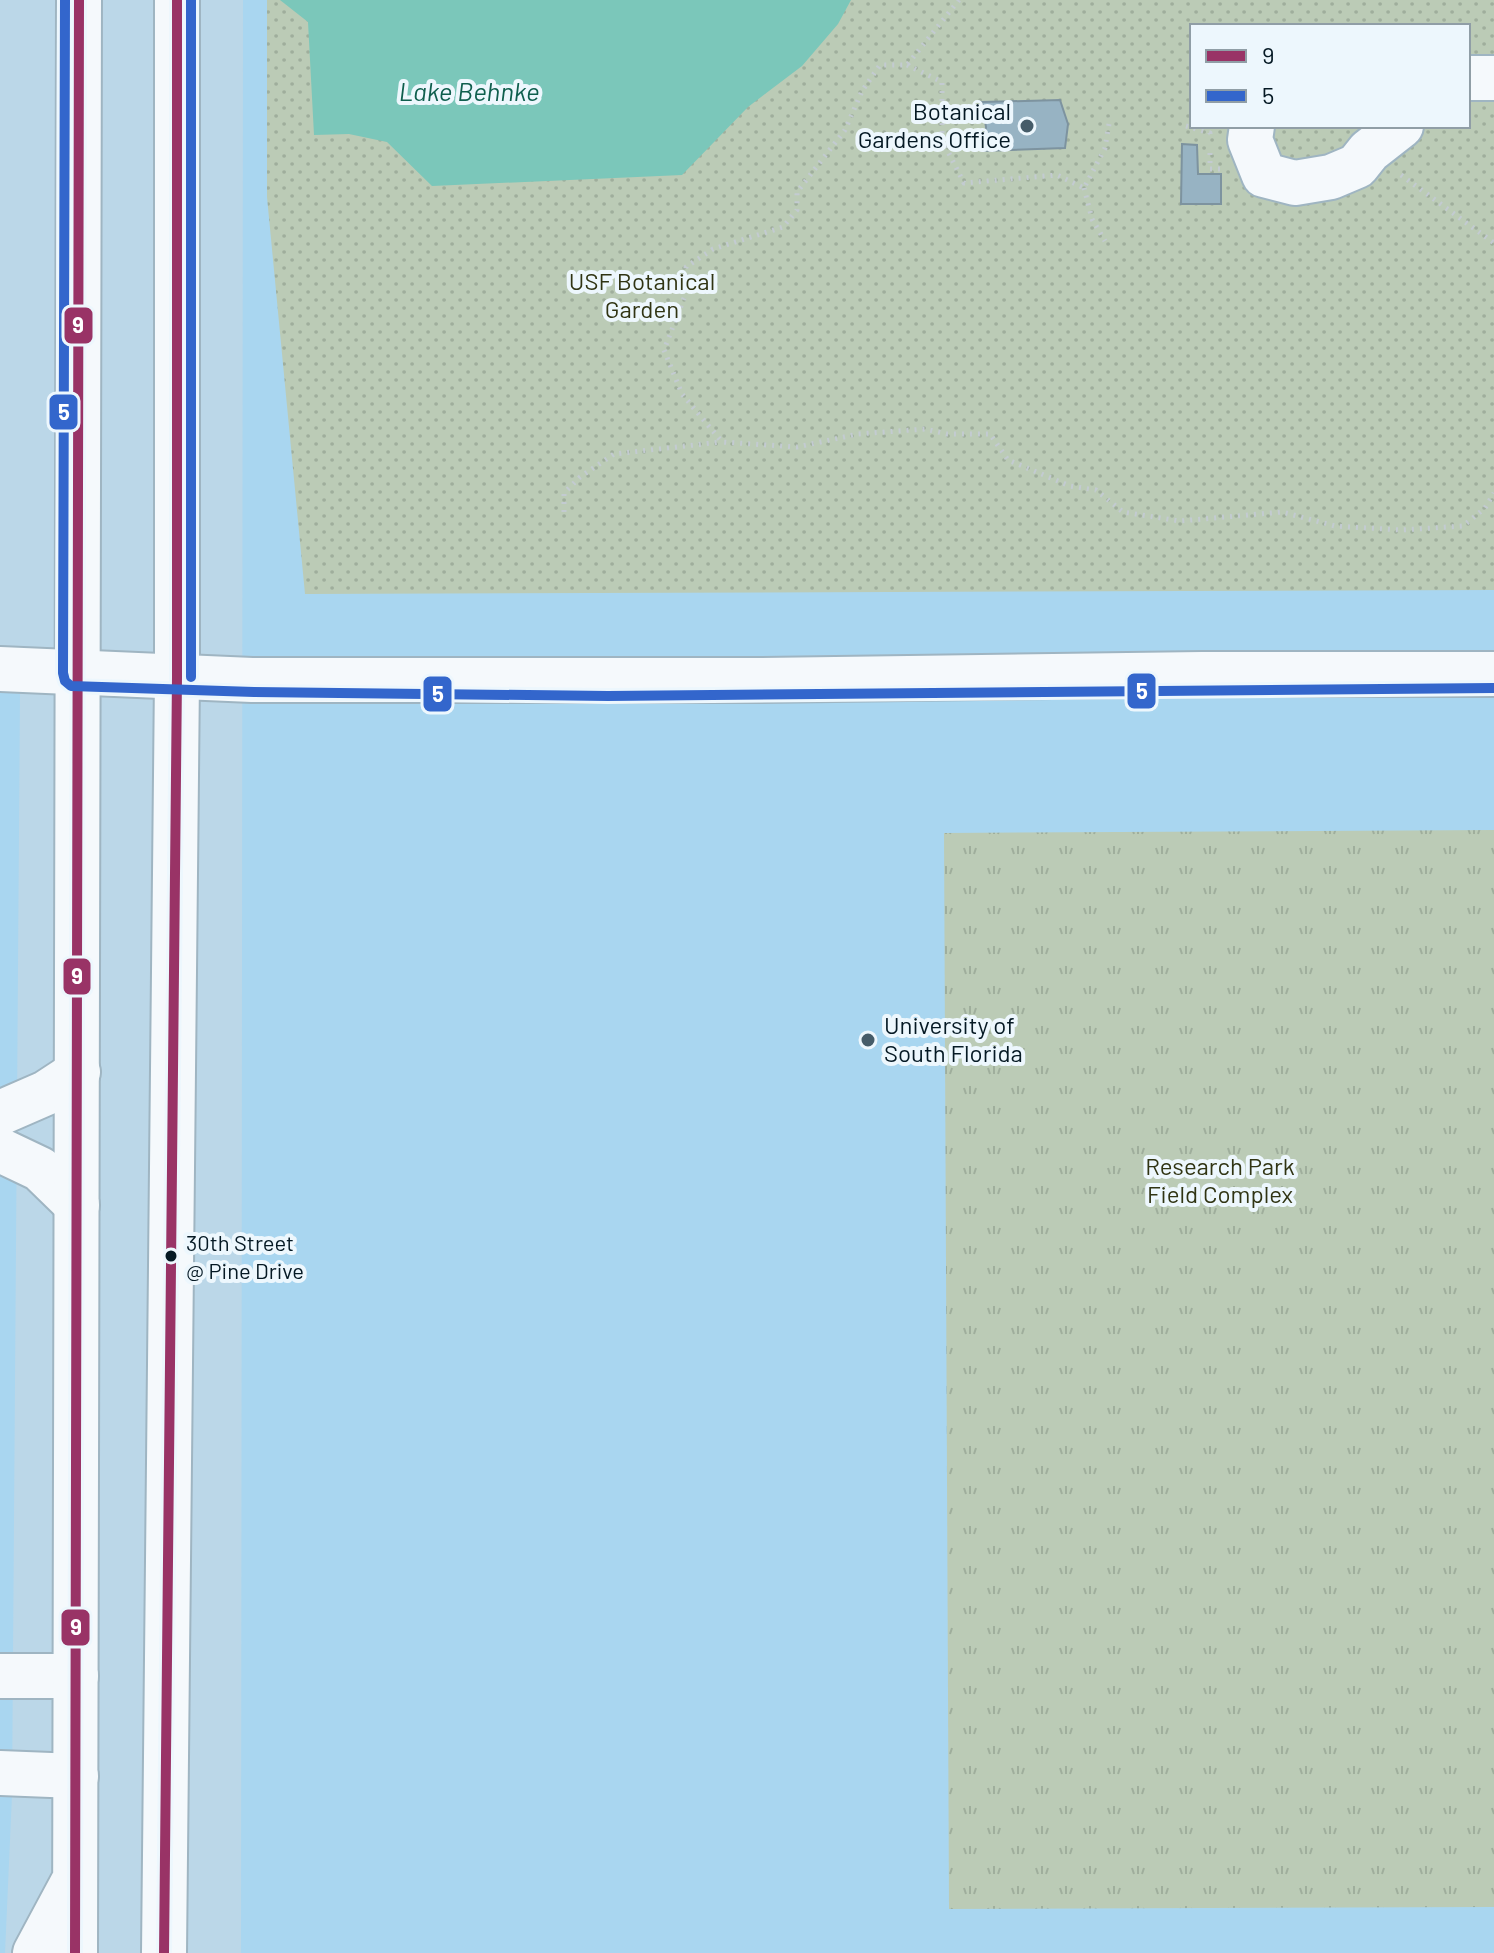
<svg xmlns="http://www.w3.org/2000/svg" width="1494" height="1953" font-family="Barlow,sans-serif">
<defs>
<pattern id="park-tufts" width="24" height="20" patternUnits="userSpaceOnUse" patternTransform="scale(2)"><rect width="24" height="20" fill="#bbcbb6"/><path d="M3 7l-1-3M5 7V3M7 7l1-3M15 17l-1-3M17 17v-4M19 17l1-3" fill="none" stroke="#9fae9c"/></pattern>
<pattern id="garden-dots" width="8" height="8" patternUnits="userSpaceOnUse" patternTransform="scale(2)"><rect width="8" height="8" fill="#bbcbb6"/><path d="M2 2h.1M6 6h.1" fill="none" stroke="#9fae9c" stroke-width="1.8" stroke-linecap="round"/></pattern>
</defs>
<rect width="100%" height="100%" fill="#bbd7e8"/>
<path fill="#a9d6f0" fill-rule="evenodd" d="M243 0H1494V1953H241ZM1192 26H1468V126H1192Z
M0 693H20L12 1795 5 1953H0Z"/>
<path fill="url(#park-tufts)" d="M1494 830V1907L949 1909 944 833Z"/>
<path fill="url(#garden-dots)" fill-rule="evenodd" d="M267 0H1494V590L305 594 267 197ZM1192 26H1468V126H1192Z"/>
<path fill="#7bc7ba" d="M280 0H851L838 24 802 66 748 107 682 175 432 186 387 142 349 134 314 135 308 22Z"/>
<path fill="#97b3c3" stroke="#7d939f" stroke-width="2" d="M1060 100 1068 124 1065 148 983 151 986 127 982 102Z
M1182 144 1197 145 1198 174H1221V204H1181Z"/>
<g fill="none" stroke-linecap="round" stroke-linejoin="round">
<g stroke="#9fb5c2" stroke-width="48">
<path id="minor" d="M1468 78H1494
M1252 126 1250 140 1264 175 1295 183 1331 177 1357 166 1369 151 1401 126
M0 669 252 680H755L1202 674H1494
M0 1113 46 1093 78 1072
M0 1150 40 1169 77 1205
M0 1676H76
M0 1773 76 1776"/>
</g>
<g stroke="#9fb5c2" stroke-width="48">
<path id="major" d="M35 1953 72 1884
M75 1953 79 0
M164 1953 177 677V0"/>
</g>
<path stroke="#c3cbd1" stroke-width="5" stroke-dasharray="2 6" stroke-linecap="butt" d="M959 0 907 65H880L862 91 845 130 797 192V210L783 227 713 249 686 267V293L664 350 682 394 722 442 797 447 858 434 925 429 947 434H990L1008 460 1070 486 1096 490 1123 512 1180 521 1282 512 1335 526 1401 530 1463 526 1485 508 1494 493
M907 65 942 82V140L964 183 1057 175 1084 188 1105 148 1110 118
M1186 126 1210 133V135
M1210 153V169H1221
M1401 175 1494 243
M1084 188 1092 219 1105 241
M564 512V493L580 477 614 454 721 442"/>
<use href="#minor" stroke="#f5f9fc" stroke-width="44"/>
<use href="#major" stroke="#f5f9fc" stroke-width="44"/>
<g stroke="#edf7fd" stroke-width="16">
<path id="bus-1" d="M75 1953 79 0
M164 1953 177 677V0"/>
</g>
<g stroke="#edf7fd" stroke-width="16">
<path id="bus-2" d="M65 0 63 673 65 681 71 686 254 692 608 696 1494 688
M191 0V677"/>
</g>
<use href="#bus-1" stroke="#936" stroke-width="10"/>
<use href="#bus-2" stroke="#36c" stroke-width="10"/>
</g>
<g fill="#455c69" stroke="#edf7fd" stroke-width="3">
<circle cx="1027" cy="126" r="8"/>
<circle cx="868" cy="1040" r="8"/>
</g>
<circle fill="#051924" stroke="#edf7fd" stroke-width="3" cx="171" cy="1256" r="7"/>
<g text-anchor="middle" stroke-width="8" stroke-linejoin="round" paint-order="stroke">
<g font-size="22" fill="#051924" stroke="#edf7fd" text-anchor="start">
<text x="186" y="1251">30th Street<tspan x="186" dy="28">@ Pine Drive</tspan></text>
</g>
<g font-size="24" fill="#051924" stroke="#edf7fd" text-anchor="end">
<text x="1011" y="120">Botanical<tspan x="1011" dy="28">Gardens Office</tspan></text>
<text x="884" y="1034" text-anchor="start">University of<tspan x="884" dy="28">South Florida</tspan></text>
</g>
<g font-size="24" fill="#303413" stroke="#edf7fd">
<text x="642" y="290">USF Botanical<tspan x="642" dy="28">Garden</tspan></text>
<text x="1220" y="1175">Research Park<tspan x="1220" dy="28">Field Complex</tspan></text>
</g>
<g font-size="26" font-style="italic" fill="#0f5f4e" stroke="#edf7fd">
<text x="469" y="101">Lake Behnke</text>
</g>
</g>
<g stroke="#edf7fd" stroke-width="3">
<rect x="63" y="306" width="31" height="39" rx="8" fill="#936"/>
<rect x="48" y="393" width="31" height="38" rx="8" fill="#36c"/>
<rect x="1126" y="672" width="31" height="38" rx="8" fill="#36c"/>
<rect x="422" y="675" width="31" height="38" rx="8" fill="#36c"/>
<rect x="62" y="957" width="30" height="39" rx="8" fill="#936"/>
<rect x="60" y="1608" width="31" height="39" rx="8" fill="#936"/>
</g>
<g font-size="22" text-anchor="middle" font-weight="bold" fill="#fff">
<text x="78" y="333">9</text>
<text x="64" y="420">5</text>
<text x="1142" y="699">5</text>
<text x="438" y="702">5</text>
<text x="77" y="984">9</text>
<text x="76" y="1635">9</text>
</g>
<rect x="1190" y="24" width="280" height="104" fill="#edf7fd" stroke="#909ea6" stroke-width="2"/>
<rect x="1206" y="50" width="40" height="12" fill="#993366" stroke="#909ea6" stroke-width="2"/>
<text x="1262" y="64" font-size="24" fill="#051924">9</text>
<rect x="1206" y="90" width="40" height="12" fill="#3366cc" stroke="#909ea6" stroke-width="2"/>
<text x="1262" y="104" font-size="24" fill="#051924">5</text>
</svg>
